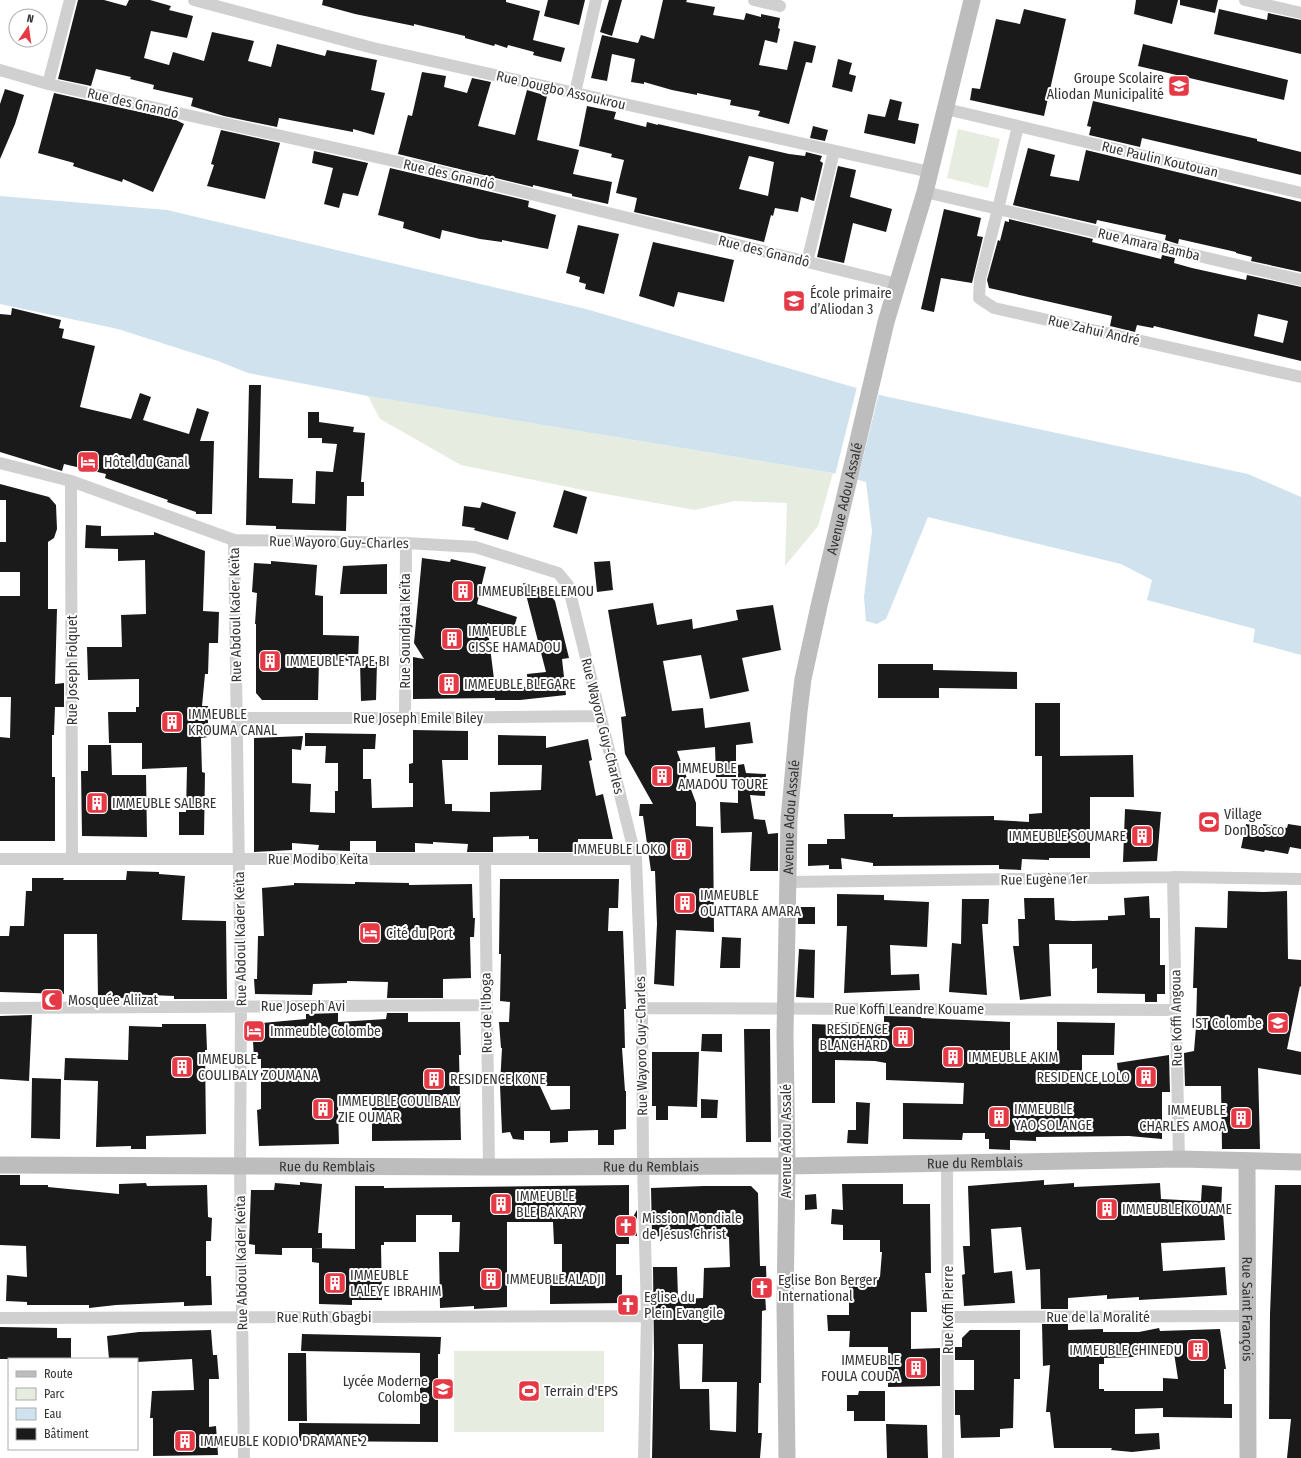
<svg xmlns="http://www.w3.org/2000/svg" width="1301" height="1458" font-family="'Fira Sans Condensed',sans-serif">
<rect width="100%" height="100%" fill="#fff"/>
<path fill="#e6ecdf" d="M958 129 1000 139 988 188 947 178Z
M368 396 833 473 818 526 785 566 787 503 734 501 695 510 578 489 461 465 380 419Z
M454 1351H604V1432H454Z"/>
<path fill="#cfe2ee" d="M0 196 167 210 586 309 884 396 1248 474 1301 497V655L1253 642 1255 629 1147 600 1152 580 1121 564 928 517 886 619 877 624 866 621 864 597 872 531 866 482 833 473 368 396 248 373 218 361 118 329 0 304Z"/>
<path fill="#fff" d="M857 387 879 393 857 482 835 475Z"/>
<path fill="#1a1a1a" fill-rule="evenodd" d="M78 0H104L126 6 129 0H150L171 6 169 10 193 16 187 38 151 31 144 58 169 65 173 52 204 61 212 32 254 41 248 61 271 67 277 44 325 56 327 50 377 60 371 90 385 93 374 135 353 129V132L279 118 277 127 224 116 191 106 193 98 153 89 154 85 130 79 131 77 96 69 91 86 58 79Z
M323 0H506V2L540 11 533 40 565 48 561 62 533 55 534 52 508 45 507 48 495 44 494 46 465 38V36L414 24V26L355 14 322 5Z
M548 0H585L579 25 544 16Z
M609 0H622L612 36 600 32Z
M663 0H687L686 2 715 7 713 15 744 20 746 13 761 17V14L780 18 778 28 780 29 777 43 765 40 759 65 787 70 794 41 816 46 812 63 806 62 789 124 758 116 760 111 730 105 731 100 697 93V95L672 90 644 82V84L631 82 635 59 612 54 607 81 591 78 602 35 638 43 641 35 654 39Z
M1136 0H1178L1172 24 1134 14Z
M1180 0H1218L1215 13 1180 5Z
M1024 9 1066 19 1044 116 970 100 972 88 980 89 996 19 1020 24Z
M1219 9 1267 20 1268 13 1301 20V54L1214 34Z
M1143 44 1288 80 1284 100 1138 66Z
M838 59 852 63 849 74 856 76 852 92 832 87Z
M422 72 446 76 444 87 467 93 472 78 491 82 478 126 515 135 527 90 547 96 537 140 579 150 573 174 612 182 608 204 572 196V194L533 185V187L398 154 408 115 412 116Z
M5 89 24 95 15 124 0 159V104Z
M54 93 176 120 184 124 153 192 123 179 122 182 85 170 73 166 74 163 38 153Z
M890 99 902 102 898 120 919 124 915 144 864 133 868 114 885 117Z
M1093 101 1257 139V141L1301 152V175L1142 138 1140 147 1089 135 1091 127 1087 126Z
M587 106 616 112 614 119 646 127 647 122 658 125V124L789 154 805 156 806 152 822 156 820 161 823 163 814 201 801 197 798 212 775 208 773 216 771 215 764 242 634 212 637 198 616 193 624 160 611 157 612 154 579 146ZM749 156 774 162 768 196 739 189Z
M813 126 828 130 825 141 810 138Z
M221 130 280 143 265 199 207 186 214 165 211 164Z
M1028 148 1055 155 1050 176 1079 181 1086 150 1301 202V272L1251 261 1252 257 1236 253V252L1179 239 1178 244 1165 240 1166 235 1097 220 1096 224 1013 205Z
M314 151 368 163 358 196 343 193 339 208 324 204 333 168 312 163Z
M838 166 856 170 850 197 892 209 886 232 853 223 844 263 817 257Z
M390 168 529 201 528 207 556 215 548 249 502 240V242L480 239 442 230 440 239 403 228 404 222 378 215Z
M944 209 981 218 977 236 983 237 972 283 941 278 934 312 921 309Z
M1009 219 1093 239 1092 242 1161 259 1162 255 1175 258 1174 263 1192 268 1246 280 1247 275 1301 287V361L1154 326 1153 328 1137 325 1135 332 1110 326 1112 316 989 288 987 280 998 240 1000 241 1005 221 1009 222ZM1258 314 1288 321 1283 343 1254 336Z
M578 225 619 234 604 294 585 289 586 284 579 282 580 277 566 273Z
M653 242 734 260 724 302 678 292 674 307 639 296Z
M12 308 61 320 59 328 64 329 62 338 95 346 80 407 131 419 140 393 151 397 143 420 189 434 197 408 209 412 200 441H214L212 514H196V512L167 502 168 500 105 478 106 474 64 464 62 471 0 452V314L11 315Z
M249 385H261L259 478 293 479 292 503 315 504 316 471 333 472 337 444 322 443V438H308V412H319V422L354 427 353 432 365 433 361 482H364V496H347L346 531 276 529V526L246 525Z
M0 484 49 497 56 505 57 529 54 538 48 542V609H57L55 684 64 683V707H55L54 735H52V777H55V841H0V737L10 738 11 697H0V596H20V572H0V542H6V500H0Z
M564 490 587 497 577 534 553 527Z
M482 502 516 512 508 540 474 530 475 528 462 526 464 506 480 508Z
M86 525 101 526V536L154 535V532L205 551 203 611 219 612 218 643H209L208 674H205L202 706H208V737L201 738 202 772 205 773 204 835H179V812H186L187 767 142 769V743H109L108 712H136V707H139V679L88 680 87 647H122L121 615 146 614 145 560 118 561V549L85 548Z
M422 558 450 562 451 559 486 567 477 604 517 617 513 631 487 623 495 687H528L527 674 546 672 523 583 545 589 555 601 569 658 562 659 566 695 520 700H495V698L413 699V657L424 659 414 643Z
M271 561 317 565 315 595 323 596V635L359 636 358 661 319 660 318 700H262L256 693V624H255L257 593 252 592 254 563 271 564Z
M610 561 613 590 597 592 594 562Z
M387 564V594H340L343 566Z
M653 603 657 625 692 619 693 629 738 620 736 610 773 605 781 650 742 658 749 691 710 699 701 655 663 661 672 711 703 708 705 728 750 722 753 743 736 745V777H716L715 747 677 751 696 803V826L713 827 714 932 676 930 674 986 654 984 657 924 655 871H651L643 816H639L640 804H653L625 754 621 717 626 716 608 610Z
M360 662H377L376 700 361 701Z
M878 664H933V670L1017 672V689L939 688V698H878Z
M1035 703H1060V756L1133 755 1134 797H1090V858H1049V860L1022 859 1021 870 999 869V865L873 866V863L841 858 842 869H829V865L808 866V844H827V839H845L844 814H893V817L994 816V820L1029 822V814L1042 813V756H1035Z
M413 730 468 731V760H442L445 804H452V811L490 812V792L541 790 542 765H498V735L546 736V748L588 739 592 760 589 761 596 796 603 794 613 839H578L577 852H538V839H529V836L493 837V852H467L468 844 433 842V844L415 843V852H376V841H350V851L318 850 319 845 292 843V850L254 852V738L303 736 301 750 292 749V783L311 784 310 812 335 813V791H338V763H325L326 746H305V733L376 734 375 749H363V779H371L372 808 413 807V783H409V764L413 763Z
M88 745H111L112 775H146L147 837 82 836 81 771H88Z
M744 764 746 773 766 774 765 796 750 795 754 819 765 820 768 834 778 833V871H750L752 832 721 833 720 802 738 803V765Z
M1125 809 1161 812 1157 861 1123 862Z
M1246 824 1263 827V824L1287 828 1288 824 1301 826V849L1290 847 1288 854 1265 850 1264 852 1241 848Z
M127 871 159 872V874L185 876 182 920 226 921 227 999H174V996L126 994V998L98 999 97 934H64V994L0 992V936H9L10 926H24L26 891H32V878H64L63 880H126Z
M500 879H619L618 908H609L608 931H623L626 1009H624L625 1048H622L625 1091H626V1129L614 1130V1145H598V1130L568 1131V1142L550 1143V1131H524V1140L513 1139 510 1132 502 1133 500 1085 502 1048H501L499 1022H509L510 1002 500 1001 501 954H499ZM540 1086H570V1109L551 1110Z
M355 882 409 883V885L472 884 473 918H475L474 937H470L471 978 443 979V998H387L388 982 347 981V983L313 984 312 995 255 994 254 979H257L258 936H264L262 888 294 885V883L355 884Z
M1228 891 1263 892 1287 891 1288 959 1301 960V987L1300 986 1287 1049 1301 1052V1075L1258 1068 1260 1149H1222L1221 1086H1185L1184 1053 1194 1051 1196 1027 1197 988H1193L1195 927 1227 928Z
M837 894 884 895V900L929 902 927 947 890 945 891 975 919 974 920 990 844 993 847 926H837Z
M1149 896 1150 918H1160V965H1165V994H1157V1002H1145V994L1097 993V968L1092 969V944H1049L1051 996 1020 1000 1013 946H1019L1018 919H1025L1024 898H1054L1055 920 1073 921 1108 920V916L1125 915 1124 898Z
M962 899H989L988 924H982L987 995 949 992 952 943 961 944Z
M798 907H815V924H798Z
M722 937 741 938 740 968H720Z
M799 949 815 950 814 998 796 997Z
M338 1013V1022L386 1019 387 1013H408V1022H460L461 1055H459L461 1140 372 1141V1104L338 1106 339 1144 259 1146 257 1110 261 1109V1059H254L252 1024 306 1019V1014Z
M32 1015 29 1081 0 1079V1016Z
M884 1016 921 1017V1018L1010 1022V1063H1028L1057 1057V1022L1115 1023 1114 1055H1082V1082L1119 1081 1117 1063 1169 1055 1170 1092H1162V1139L1129 1136 1036 1137V1141L1010 1140V1150L989 1149V1139H985V1133H963L962 1140 903 1139V1103L963 1104 964 1083 886 1080V1063L875 1061 835 1060V1103H812V1024L838 1025V1022L884 1023Z
M162 1024H206L207 1050H205L206 1134 146 1136V1149H131V1146L96 1147 98 1081 64 1080 65 1058 128 1060 129 1026 162 1027Z
M744 1029H770L771 1142H746Z
M702 1034H722V1052L701 1051Z
M652 1052H699L697 1107 668 1106V1120H656V1106H652Z
M32 1078 61 1079 60 1139 31 1138Z
M701 1099 718 1100 717 1118H701Z
M856 1102 870 1103 868 1144 847 1143 848 1130H856Z
M0 1175H20V1185H48V1187L119 1194V1184L146 1183 147 1186 207 1185 208 1217 212 1218 211 1241H206V1276H211L212 1305 184 1306V1302L116 1305 89 1308V1305H27V1302L6 1301 7 1275 27 1277 26 1246 0 1245Z
M1044 1180V1185L1074 1183V1187L1160 1183 1161 1199 1201 1201 1202 1185 1222 1187 1221 1213H1223L1225 1240 1161 1243 1163 1271 1225 1267 1227 1295 1139 1300V1297L1107 1299V1295L1068 1298V1309H1041L1040 1269 1026 1270 1021 1227 991 1229 994 1273 1012 1271 1015 1303 964 1306 962 1275 965 1274 963 1246H970L968 1186Z
M300 1182 322 1184 318 1233H322V1248H282V1255L255 1254V1245L249 1244 251 1190H274L275 1183 300 1185Z
M842 1184H903V1204H930L931 1273H925L927 1312H911V1349L940 1348V1386L888 1387V1347H849L850 1331H828L827 1315H849V1277H880L882 1252H880V1240H843V1225L831 1224 832 1209 843 1210Z
M629 1185V1224L637 1210V1236L629 1235V1244H616V1275H622V1303L550 1304V1275H562V1244H554L553 1222H507V1307L474 1309V1306L440 1308 439 1252H459L460 1222H452V1215H416V1242H384V1245H381L382 1300H352V1305L319 1304V1263L312 1262V1248L355 1249V1186H384V1188Z
M1275 1185H1301V1458H1287L1291 1419H1269L1270 1314Z
M704 1186H751L758 1193 760 1266H766L767 1293H765L766 1310 762 1311 761 1383H759L758 1433H762L760 1458H652L654 1354 653 1267H677L678 1297 680 1299 703 1298 704 1268 730 1267 729 1237 701 1238 652 1236 651 1188ZM678 1344H703L702 1382H737L736 1432 710 1430 709 1389H680Z
M816 1194 817 1209 805 1210V1195Z
M1042 1324H1068V1330L1103 1329V1332H1139L1159 1328 1160 1331 1220 1329 1226 1369H1224V1404H1232V1418L1163 1417V1408L1135 1409V1434L1159 1433 1160 1449 1132 1452 1111 1450 1112 1448H1054L1050 1412H1046L1050 1365 1043 1366ZM1173 1346 1178 1379 1163 1378V1391H1104V1389H1099V1364H1104V1358L1134 1357V1351Z
M0 1327 57 1328V1338H71V1359H0Z
M211 1330 213 1355H217L219 1379H209V1427L216 1426 218 1455 153 1456V1418H150L152 1391 194 1390 192 1359 137 1362V1359H109L107 1336 139 1332Z
M970 1330H1020V1379H1014L1013 1428 1000 1429V1437L961 1438 960 1415H955V1390H974V1360H955V1347H962V1338Z
M302 1334 441 1337 440 1354H438V1442L299 1441V1423L420 1424V1353L301 1351Z
M288 1353H306L307 1421H288Z
M859 1391H885V1421H854V1411H847V1395H858Z
M886 1424 927 1425 928 1458H887Z"/>
<g fill="none" stroke-linecap="round" stroke-linejoin="round">
<path stroke="#d0d0d0" stroke-width="12" d="M194 0 373 48 930 172
M754 0 780 6
M1245 0 1301 13
M0 70 48 84 425 168 897 284
M48 84 70 0
M575 93 596 0
M1018 126 1301 193
M925 192 998 209 1018 126 946 109
M807 262 834 151
M1301 280 998 209 980 279 979 298 994 308 1301 377
M0 463 71 481 234 540 406 543 475 547 558 573 568 585 636 859 642 1008 643 1165 647 1316 644 1458
M71 481 72 858
M234 540 241 1006 240 1167 244 1458
M237 718H405L600 716
M405 718 406 543
M0 859H636
M485 859 489 1167
M1173 877 1179 1159
M788 882 1173 877 1301 879
M0 1008 486 1005
M642 1008 1176 1010
M947 1163 948 1458
M948 1317 1248 1316
M0 1318 647 1316"/>
<g stroke="#bdbdbd" stroke-width="17">
<path id="s1" d="M1247 1161 1248 1458"/>
<path id="s2" d="M0 1165 489 1167 787 1166 1179 1159 1301 1162"/>
<path id="s3" d="M787 1458 785 1306 787 1166 785 1035 789 819 799 712 803 679 819 606 886 322 925 192 972 0"/>
</g>
</g>
<defs>
<g id="school-square" transform="scale(1.15)"><rect x="-9" y="-9" width="18" height="18" rx="4" fill="#e63946" stroke="#fff"/><path d="M0-5L7-2L0 1L-7-2ZM-4 1L0 2.5L4 1V4Q0 6-4 4Z" fill="#fff"/></g>
<g id="hotel-square" transform="scale(1.15)"><rect x="-9" y="-9" width="18" height="18" rx="4" fill="#e63946" stroke="#fff"/><path d="M-6-4.5h1.5V1H6V5H4.5V3h-9V5H-6ZM-4 0a1.8 1.8 0 1 1 3.6 0ZM.5 0V-2.5h3Q6-2.5 6 0Z" fill="#fff"/></g>
<g id="building-square" transform="scale(1.15)"><rect x="-9" y="-9" width="18" height="18" rx="4" fill="#e63946" stroke="#fff"/><path d="M-4-6H4V6H1V3H-1V6H-4ZM-2.5-4.3h1.7v1.8h-1.7ZM.8-4.3h1.7v1.8H.8ZM-2.5-1h1.7V.8h-1.7ZM.8-1h1.7V.8H.8Z" fill="#fff"/></g>
<g id="stadium-square" transform="scale(1.15)"><rect x="-9" y="-9" width="18" height="18" rx="4" fill="#e63946" stroke="#fff"/><path d="M0-5a6.5 5 0 1 0 0 10a6.5 5 0 1 0 0-10ZM-3.5-1.8h7v3.6h-7Z" fill="#fff"/></g>
<g id="mosque-square" transform="scale(1.15)"><rect x="-9" y="-9" width="18" height="18" rx="4" fill="#e63946" stroke="#fff"/><path d="M3.5-4.9A6 6 0 1 0 3.5 4.9A5 5 0 1 1 3.5-4.9Z" fill="#fff"/></g>
<g id="church-square" transform="scale(1.15)"><rect x="-9" y="-9" width="18" height="18" rx="4" fill="#e63946" stroke="#fff"/><path d="M-1.2-6h2.4v3.5h3.3v2.4h-3.3V6h-2.4V-.1h-3.3v-2.4h3.3Z" fill="#fff"/></g>
</defs>
<g fill-rule="evenodd">
<use href="#school-square" x="1179" y="86"/>
<use href="#school-square" x="794" y="301"/>
<use href="#hotel-square" x="88" y="462"/>
<use href="#building-square" x="463" y="591"/>
<use href="#building-square" x="452" y="639"/>
<use href="#building-square" x="270" y="661"/>
<use href="#building-square" x="449" y="684"/>
<use href="#building-square" x="172" y="722"/>
<use href="#building-square" x="662" y="776"/>
<use href="#building-square" x="97" y="803"/>
<use href="#stadium-square" x="1209" y="822"/>
<use href="#building-square" x="1142" y="836"/>
<use href="#building-square" x="681" y="849"/>
<use href="#building-square" x="685" y="903"/>
<use href="#hotel-square" x="370" y="933"/>
<use href="#mosque-square" x="52" y="1000"/>
<use href="#school-square" x="1278" y="1023"/>
<use href="#hotel-square" x="254" y="1031"/>
<use href="#building-square" x="903" y="1037"/>
<use href="#building-square" x="953" y="1057"/>
<use href="#building-square" x="182" y="1067"/>
<use href="#building-square" x="1146" y="1077"/>
<use href="#building-square" x="434" y="1079"/>
<use href="#building-square" x="323" y="1109"/>
<use href="#building-square" x="999" y="1117"/>
<use href="#building-square" x="1241" y="1118"/>
<use href="#building-square" x="501" y="1204"/>
<use href="#building-square" x="1107" y="1209"/>
<use href="#church-square" x="626" y="1226"/>
<use href="#building-square" x="491" y="1279"/>
<use href="#building-square" x="335" y="1283"/>
<use href="#church-square" x="762" y="1288"/>
<use href="#church-square" x="628" y="1305"/>
<use href="#building-square" x="1198" y="1350"/>
<use href="#building-square" x="916" y="1368"/>
<use href="#school-square" x="443" y="1389"/>
<use href="#stadium-square" x="529" y="1391"/>
<use href="#building-square" x="185" y="1441"/>
</g>
<g text-anchor="middle" stroke-width="4" stroke-linejoin="round" paint-order="stroke">
<g font-size="14" fill="#333" stroke="#fff" text-anchor="start">
<text x="1164" y="83" text-anchor="end">Groupe Scolaire<tspan x="1164" dy="16">Aliodan Municipalité</tspan></text>
<text x="810" y="298">École primaire<tspan x="810" dy="16">d’Aliodan 3</tspan></text>
<text x="104" y="467">Hôtel du Canal</text>
<text x="478" y="596">IMMEUBLE BELEMOU</text>
<text x="468" y="636">IMMEUBLE<tspan x="468" dy="16">CISSE HAMADOU</tspan></text>
<text x="286" y="666">IMMEUBLE TAPE BI</text>
<text x="464" y="689">IMMEUBLE BLEGARE</text>
<text x="188" y="719">IMMEUBLE<tspan x="188" dy="16">KROUMA CANAL</tspan></text>
<text x="678" y="773">IMMEUBLE<tspan x="678" dy="16">AMADOU TOURE</tspan></text>
<text x="112" y="808">IMMEUBLE SALBRE</text>
<text x="1224" y="819">Village<tspan x="1224" dy="16">Don Bosco</tspan></text>
<text x="1126" y="841" text-anchor="end">IMMEUBLE SOUMARE</text>
<text x="666" y="854" text-anchor="end">IMMEUBLE LOKO</text>
<text x="700" y="900">IMMEUBLE<tspan x="700" dy="16">OUATTARA AMARA</tspan></text>
<text x="386" y="938">Cité du Port</text>
<text x="68" y="1005">Mosquée Aliizat</text>
<text x="1262" y="1028" text-anchor="end">IST Colombe</text>
<text x="888" y="1034" text-anchor="end">RESIDENCE<tspan x="888" dy="16">BLANCHARD</tspan></text>
<text x="270" y="1036">Immeuble Colombe</text>
<text x="968" y="1062">IMMEUBLE AKIM</text>
<text x="198" y="1064">IMMEUBLE<tspan x="198" dy="16">COULIBALY ZOUMANA</tspan></text>
<text x="1130" y="1082" text-anchor="end">RESIDENCE LOLO</text>
<text x="450" y="1084">RESIDENCE KONE</text>
<text x="338" y="1106">IMMEUBLE COULIBALY<tspan x="338" dy="16">ZIE OUMAR</tspan></text>
<text x="1014" y="1114">IMMEUBLE<tspan x="1014" dy="16">YAO SOLANGE</tspan></text>
<text x="1226" y="1115" text-anchor="end">IMMEUBLE<tspan x="1226" dy="16">CHARLES AMOA</tspan></text>
<text x="516" y="1201">IMMEUBLE<tspan x="516" dy="16">BLE BAKARY</tspan></text>
<text x="1122" y="1214">IMMEUBLE KOUAME</text>
<text x="642" y="1223">Mission Mondiale<tspan x="642" dy="16">de Jésus Christ</tspan></text>
<text x="350" y="1280">IMMEUBLE<tspan x="350" dy="16">LALEYE IBRAHIM</tspan></text>
<text x="506" y="1284">IMMEUBLE ALADJI</text>
<text x="778" y="1285">Eglise Bon Berger<tspan x="778" dy="16">International</tspan></text>
<text x="644" y="1302">Eglise du<tspan x="644" dy="16">Plein Evangile</tspan></text>
<text x="1182" y="1355" text-anchor="end">IMMEUBLE CHINEDU</text>
<text x="900" y="1365" text-anchor="end">IMMEUBLE<tspan x="900" dy="16">FOULA COUDA</tspan></text>
<text x="428" y="1386" text-anchor="end">Lycée Moderne<tspan x="428" dy="16">Colombe</tspan></text>
<text x="544" y="1396">Terrain d'EPS</text>
<text x="200" y="1446">IMMEUBLE KODIO DRAMANE 2</text>
</g>
<g font-size="14" fill="#333" stroke="#fff">
<text transform="translate(561 90) rotate(13)" y="5">Rue Dougbo Assoukrou</text>
<text transform="translate(133 103) rotate(13)" y="5">Rue des Gnandô</text>
<text transform="translate(1160 159) rotate(13)" y="5">Rue Paulin Koutouan</text>
<text transform="translate(449 174) rotate(13)" y="5">Rue des Gnandô</text>
<text transform="translate(1149 244) rotate(13)" y="5">Rue Amara Bamba</text>
<text transform="translate(764 251) rotate(14)" y="5">Rue des Gnandô</text>
<text transform="translate(1094 330) rotate(13)" y="5">Rue Zahui André</text>
<text dy="5" stroke="none"><textPath href="#s3" startOffset="965">Avenue Adou Assalé</textPath></text>
<text transform="translate(339 542) rotate(1)" y="5">Rue Wayoro Guy-Charles</text>
<text transform="translate(235 615) rotate(-91)" y="5">Rue Abdoul Kader Keïta</text>
<text transform="translate(405 631) rotate(-90)" y="5">Rue Soundjata Keïta</text>
<text transform="translate(72 670) rotate(-90)" y="5">Rue Joseph Folquet</text>
<text x="418" y="723">Rue Joseph Emile Biley</text>
<text transform="translate(603 726) rotate(76)" y="5">Rue Wayoro Guy-Charles</text>
<text dy="5" stroke="none"><textPath href="#s3" startOffset="641">Avenue Adou Assalé</textPath></text>
<text x="318" y="864">Rue Modibo Keïta</text>
<text transform="translate(1044 879) rotate(-1)" y="5">Rue Eugène 1er</text>
<text transform="translate(240 939) rotate(-91)" y="5">Rue Abdoul Kader Keïta</text>
<text x="303" y="1011">Rue Joseph Avi</text>
<text x="909" y="1014">Rue Koffi Leandre Kouame</text>
<text transform="translate(486 1013) rotate(-91)" y="5">Rue de l'Iboga</text>
<text transform="translate(1176 1018) rotate(-91)" y="5">Rue Koffi Angoua</text>
<text transform="translate(641 1046) rotate(-91)" y="5">Rue Wayoro Guy-Charles</text>
<text transform="translate(786 1141) rotate(-90)" y="5">Avenue Adou Assalé</text>
<text dy="5" stroke="none"><textPath href="#s2" startOffset="975">Rue du Remblais</textPath></text>
<text dy="5" stroke="none"><textPath href="#s2" startOffset="651">Rue du Remblais</textPath></text>
<text dy="5" stroke="none"><textPath href="#s2" startOffset="327">Rue du Remblais</textPath></text>
<text transform="translate(241 1263) rotate(-91)" y="5">Rue Abdoul Kader Keïta</text>
<text dy="5" stroke="none"><textPath href="#s1" startOffset="148">Rue Saint François</textPath></text>
<text transform="translate(948 1310) rotate(-90)" y="5">Rue Koffi Pierre</text>
<text x="324" y="1322">Rue Ruth Gbagbi</text>
<text x="1098" y="1322">Rue de la Moralité</text>
</g>
</g>
<rect x="8" y="1358" width="130" height="92" fill="#ffffff" stroke="#adadad"/>
<rect x="16" y="1371" width="20" height="6" fill="#bdbdbd" stroke="#adadad"/>
<text x="44" y="1378" font-size="12" fill="#333333">Route</text>
<rect x="16" y="1388" width="20" height="12" fill="#e6ecdf" stroke="#adadad"/>
<text x="44" y="1398" font-size="12" fill="#333333">Parc</text>
<rect x="16" y="1408" width="20" height="12" fill="#cfe2ee" stroke="#adadad"/>
<text x="44" y="1418" font-size="12" fill="#333333">Eau</text>
<rect x="16" y="1428" width="20" height="12" fill="#1a1a1a" stroke="#adadad"/>
<text x="44" y="1438" font-size="12" fill="#333333">Bâtiment</text>
<g transform="translate(28 28) rotate(13)"><circle r="19" fill="#ffffff" stroke="#adadad"/>
<path d="M0-3L7 15L0 10L-7 15Z" fill="#e63946"/>
<text y="-6" font-size="11" font-weight="bold" text-anchor="middle" fill="#333333">N</text>
</g>
</svg>
